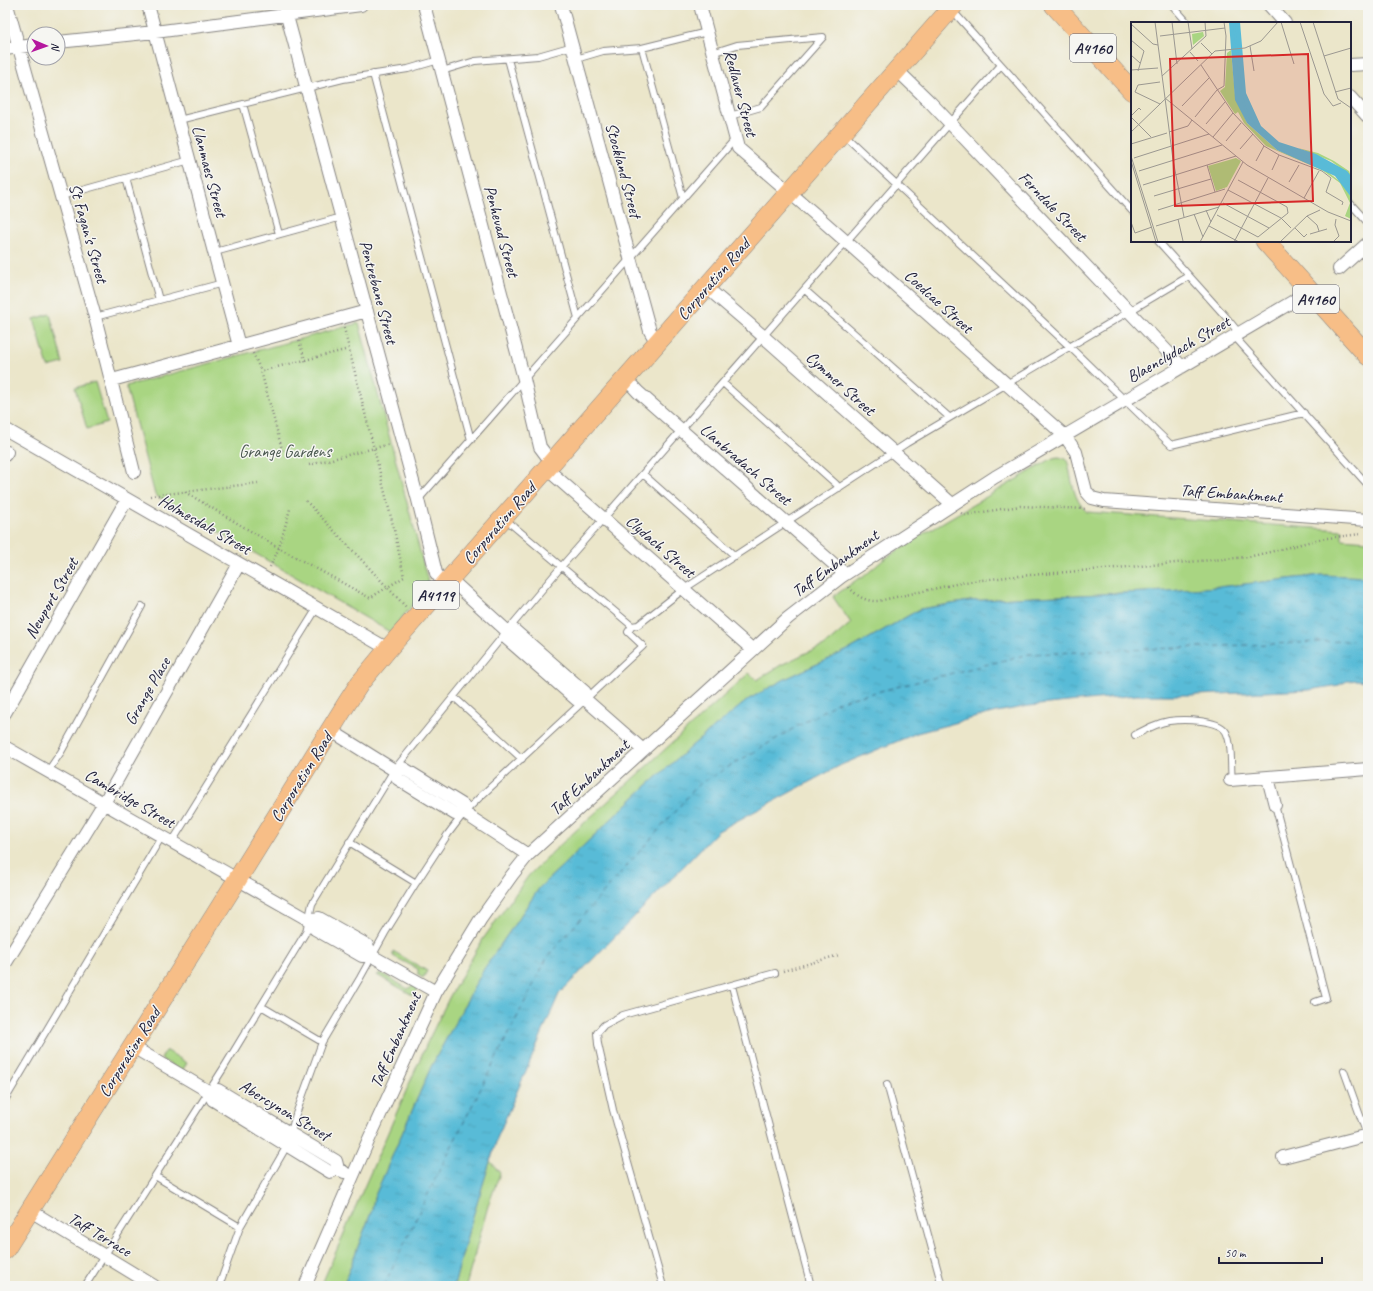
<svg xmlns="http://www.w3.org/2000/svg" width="1373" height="1291" font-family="Caveat,sans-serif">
<defs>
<pattern id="water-ripples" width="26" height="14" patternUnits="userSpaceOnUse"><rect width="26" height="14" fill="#59bbd7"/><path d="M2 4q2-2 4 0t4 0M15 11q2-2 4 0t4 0" fill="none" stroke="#4da0b9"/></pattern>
</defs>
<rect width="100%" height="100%" fill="#f6f6f2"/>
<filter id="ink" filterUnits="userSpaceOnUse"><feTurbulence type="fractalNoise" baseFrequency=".025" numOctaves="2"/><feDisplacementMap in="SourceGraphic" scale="8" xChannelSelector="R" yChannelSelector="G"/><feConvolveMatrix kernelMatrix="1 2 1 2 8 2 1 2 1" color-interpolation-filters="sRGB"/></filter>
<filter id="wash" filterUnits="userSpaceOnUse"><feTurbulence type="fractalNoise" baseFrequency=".012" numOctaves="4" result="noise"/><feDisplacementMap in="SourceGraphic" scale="16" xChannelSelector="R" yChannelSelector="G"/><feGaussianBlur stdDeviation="0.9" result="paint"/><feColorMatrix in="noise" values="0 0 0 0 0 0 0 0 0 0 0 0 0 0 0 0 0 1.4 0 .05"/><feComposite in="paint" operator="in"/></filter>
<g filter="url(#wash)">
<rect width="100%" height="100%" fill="#ebe6ca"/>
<path fill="#a9d582" stroke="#667c5e" d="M50 314 63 363 48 367 34 319Z
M359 323 429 585 390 632 155 495 126 386Z
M95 382 107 423 87 429 75 388Z
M1059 457 1066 459 1068 463C1072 480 1073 500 1087 512L1342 530V539L1368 541V577L1322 575 1228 586 1168 591 1014 598 970 601 920 609 852 648 785 679 749 699 695 743 644 788 540 887 484 969 431 1067 374 1198 372 1210 343 1286H321L427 1043 450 996 483 939 529 875 561 844 749 673 757 680 781 665 808 652 824 646 851 623 833 597 859 578H862L883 560 921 535 1053 458Z
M393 951 427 971 423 978 418 975V969L393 956Z
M381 973 408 989 413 985 418 989 414 996 377 975Z
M166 1050 187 1063 182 1071 161 1059Z
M490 1161 500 1173 488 1206 466 1286H454L469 1229Z"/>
<path fill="url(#water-ripples)" stroke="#3e6e89" d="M1322 575 1368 577V681L1357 680 1347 681 1339 685 1309 690 1196 695H1136L1029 706 996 712 917 733 841 765 718 831 559 994 498 1136 469 1229 454 1286H343L372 1210 374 1198 431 1067 484 969 540 887 644 788 695 743 749 699 785 679 852 648 920 609 970 601 1014 598 1168 591 1228 586Z"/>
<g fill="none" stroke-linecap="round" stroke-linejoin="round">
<path stroke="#355872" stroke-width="1" stroke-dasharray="5 4" stroke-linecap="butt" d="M384 1286 438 1173 548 956 698 785 840 701 1029 654 1368 640"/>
</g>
</g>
<g filter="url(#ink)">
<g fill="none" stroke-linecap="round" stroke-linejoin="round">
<g stroke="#868482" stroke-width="8">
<path id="lane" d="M1172 5 1188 23
M952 10 1132 211
M642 48 683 198
M712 53 737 45 823 37 761 107 730 116
M508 59 578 318
M576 59 603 51 642 48 707 32
M442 71 475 61 538 56 573 46
M373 74 471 440
M243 104 279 234
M179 120 343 79 408 69 439 60
M843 134 1069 346 1171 445 1304 413
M126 178 159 300
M61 196 190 160
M1350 203 1368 223
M1158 241 1226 317 1239 333
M215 252 342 217
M805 290 949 417
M95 317 223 283
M1234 336 1368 485
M723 383 836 484 839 488
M643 474 735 556
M418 500 736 138
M632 626 638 625 684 589 907 443 1189 276
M454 697 522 759
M1135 735C1146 729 1157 723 1169 721 1183 719 1222 719 1227 734 1233 748 1230 765 1232 780
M48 771 61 752 142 606
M1275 805 1326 998 1315 1002
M172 842 317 608
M349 842 416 883
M732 986 811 1286
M261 1006 322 1042
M1344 1071 1367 1135
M887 1084 942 1286
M5 1100 162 836
M290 1135 296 1114 322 1042 360 978 385 933 416 883 448 834 464 813 481 796 643 646 628 632 632 626 505 519
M155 1176 240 1227
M85 1286 223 1069 306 932 312 904 394 770 507 631 561 567 1001 65
M219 1286 240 1227 288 1144
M663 1286 613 1110 598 1044 597 1033 604 1025 623 1015 775 973"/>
</g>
<g stroke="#868482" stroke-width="14">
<path id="street" d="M7 5 95 317 134 472
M148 5 239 346
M284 5 418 500 436 573 445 585
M424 5 524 379 540 447 552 463
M561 5 650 331 657 343
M700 5 738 148 824 222 1065 436 1076 452 1086 491 1092 498 1104 501 1368 520
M1269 5 1285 23
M58 42 155 32 361 5
M5 49 34 45
M1350 65 1368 64
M897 70 930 102 1182 367
M1350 97 1368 117
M1339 269 1368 243
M706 287 747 322 952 504
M626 379 638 392 845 574
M112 380 367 311
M5 429 388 649
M5 455 7 452
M547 469 753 650
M450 579 507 631
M507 631 514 630 585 692 586 700 643 750
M507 631 506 638 577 700H586
M5 713 127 499
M330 730 394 770 398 779 455 814 464 813 528 855
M5 747 309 920 315 929 362 956H372L436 992
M394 770 403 768 463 805 464 813
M1268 778 1275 805
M1230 780 1368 769
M309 920 319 918 367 945 372 956
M5 964 104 803 239 564
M133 1047 208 1091 213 1100 330 1172 338 1169
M208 1091 218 1090 336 1161 338 1169 344 1172
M1283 1157 1368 1135
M29 1210 154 1286
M305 1286 369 1139 436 992 480 920 512 875 528 855 788 618 841 577 995 477 1292 302 1308 290"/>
</g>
<g stroke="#868482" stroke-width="20">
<path id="primary" d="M1054 5 1132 91
M1265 241 1368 356
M5 1250 237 880 347 703 360 683 388 649 954 5"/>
</g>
<path stroke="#868482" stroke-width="2.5" stroke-dasharray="1 3" stroke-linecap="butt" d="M344 328 349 349
M299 341 306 363
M253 353 261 371
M309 465 390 444
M185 492 279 548 370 598 404 577 394 529 349 349 261 371 283 453
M150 496 258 483
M306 501 406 607
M961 513 965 515 1020 506 1087 509
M270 567 279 548 290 509
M849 587C856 596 867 602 878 601L965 582 1007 577 1248 557 1274 551 1320 539 1360 534
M783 971 839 955"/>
<use href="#lane" stroke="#fff" stroke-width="6"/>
<use href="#street" stroke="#fff" stroke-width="12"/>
<use href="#primary" stroke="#f7be87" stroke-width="19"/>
</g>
</g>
<g text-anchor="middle" stroke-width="3" stroke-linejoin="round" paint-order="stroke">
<g fill="#f6f6f2" stroke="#626272" stroke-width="1">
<rect x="1070" y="34" width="46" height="28" rx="3"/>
<rect x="1293" y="285" width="46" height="28" rx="3"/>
<rect x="413" y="581" width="46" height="28" rx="3"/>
</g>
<g font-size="16" font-weight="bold" fill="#22223b">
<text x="1093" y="54">A4160</text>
<text x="1316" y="305">A4160</text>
<text x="436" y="601">A4119</text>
</g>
<g font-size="17" fill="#22223b" stroke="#f6f6f2">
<text transform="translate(741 93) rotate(75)" y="6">Redlaver Street</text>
<text transform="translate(624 170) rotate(75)" y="6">Stockland Street</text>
<text transform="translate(210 171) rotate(75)" y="6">Llanmaes Street</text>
<text transform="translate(1053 206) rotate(46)" y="6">Ferndale Street</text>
<text transform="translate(502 231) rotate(75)" y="6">Penhevad Street</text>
<text transform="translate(89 233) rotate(74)" y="6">St Fagan's Street</text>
<text transform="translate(713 279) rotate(-49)" y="6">Corporation Road</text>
<text transform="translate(379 292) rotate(75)" y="6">Pentrebane Street</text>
<text transform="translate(939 301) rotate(42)" y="6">Coedcae Street</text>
<text transform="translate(1178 349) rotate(-30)" y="6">Blaenclydach Street</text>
<text transform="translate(841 383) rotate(42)" y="6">Cymmer Street</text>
<text transform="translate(746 464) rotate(41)" y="6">Llanbradach Street</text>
<text transform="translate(1231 493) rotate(4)" y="6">Taff Embankment</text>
<text transform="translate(499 523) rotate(-49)" y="6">Corporation Road</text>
<text transform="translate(205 524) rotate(30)" y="6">Holmesdale Street</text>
<text transform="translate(661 546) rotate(41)" y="6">Clydach Street</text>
<text transform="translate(835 563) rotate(-36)" y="6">Taff Embankment</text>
<text transform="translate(51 598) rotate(-60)" y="6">Newport Street</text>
<text transform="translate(147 691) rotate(-60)" y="6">Grange Place</text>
<text transform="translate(301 777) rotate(-58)" y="6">Corporation Road</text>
<text transform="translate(589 777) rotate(-43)" y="6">Taff Embankment</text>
<text transform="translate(130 798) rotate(30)" y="6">Cambridge Street</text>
<text transform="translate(395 1040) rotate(-66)" y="6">Taff Embankment</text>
<text transform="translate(129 1052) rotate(-58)" y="6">Corporation Road</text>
<text transform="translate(285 1110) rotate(31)" y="6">Abercynon Street</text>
<text transform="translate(100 1234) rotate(31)" y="6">Taff Terrace</text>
</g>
<g font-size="17" fill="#4a5850" stroke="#f6f6f2">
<text x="285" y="457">Grange Gardens</text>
</g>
</g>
<g transform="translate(1131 22)">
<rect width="220" height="220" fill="#ebe6ca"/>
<path d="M72 10 73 14 62 23 61 12ZM100 28 104 73 116 101 146 128 193 147 211 161 220 175V197L214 194 219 181 209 161 191 148 135 124 113 101 107 90 104 92 98 83 89 69 94 65 96 31ZM167 126 187 131 203 139 218 149 220 154 200 139ZM105 136 110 139 96 165 85 169 77 144Z" fill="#a9d582"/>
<path d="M98 0H109L115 71 130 104 148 120 185 132 216 149 220 154V175L204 154 146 128 116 101 104 78Z" fill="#59bbd7"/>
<path fill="none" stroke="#59bbd7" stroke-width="2" d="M103 0 110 71 116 91 125 106 144 121 195 144 213 156 220 167"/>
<path fill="none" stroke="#9b9891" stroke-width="1" d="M24 0 34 76M41 0 46 42M57 0 61 27M150 0 163 42M169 0 193 72 202 84 210 81M182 0 207 77 220 86M0 2 22 22 27 23M29 14 94 6M0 18 13 29 7 49M70 21 81 32M119 24 123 49M59 30 67 39M0 33 9 41M193 34 220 26M70 43 102 91 133 124 148 133 191 149 200 156 195 170 212 180 211 183M0 48 27 46M31 54 75 14 74 0M204 70 220 66M34 76 42 138 53 195M34 76 116 143 197 190 220 199M29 82 4 70 7 63 29 60M51 84 78 56M0 94 8 86 10 88M0 95 20 115M64 95 86 68 93 64 95 14 93 0M75 102 94 80M0 110 84 29 114 26 130 19 147 0M38 110 57 104 61 98M82 115 102 91M95 119 110 101M0 122 36 111M109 127 122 112M0 134 27 220M3 136 78 112M0 139 25 220M125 139 133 124M76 143 84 170M141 148 148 133M8 149 91 123M158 160 168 143M12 163 105 134M97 168 150 196 160 206M23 174 80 157M173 176 188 149M92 181 138 206M27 188 94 167M75 188 80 200M63 192 72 215M86 193 127 215 157 191 156 185 107 158M176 194 186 203 188 209M47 197 52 219M0 200 4 211 21 205M25 204 88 185M78 204 108 220M164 206 173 215 176 212M179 212 196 207M69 220 112 140M103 220 137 156M149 220 176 194 189 188M202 220 208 214 204 203 205 197"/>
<path fill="#d62828" fill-opacity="0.15" stroke="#d62828" stroke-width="2" d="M177 32 182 179 44 184 39 37Z"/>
<rect width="220" height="220" fill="none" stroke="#22223b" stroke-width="2"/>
</g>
<rect width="1373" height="1291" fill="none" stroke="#f6f6f2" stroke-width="20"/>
<g transform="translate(46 46) rotate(92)"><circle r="19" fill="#f6f6f2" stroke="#a1a1a9"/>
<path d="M0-3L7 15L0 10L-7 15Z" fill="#b5179e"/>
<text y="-6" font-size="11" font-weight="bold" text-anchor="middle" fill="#22223b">N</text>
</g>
<path d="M1219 1257v6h103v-6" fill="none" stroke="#22223b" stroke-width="2"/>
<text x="1225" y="1257" font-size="12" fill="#22223b" stroke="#f6f6f2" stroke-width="3" paint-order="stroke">50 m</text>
</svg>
